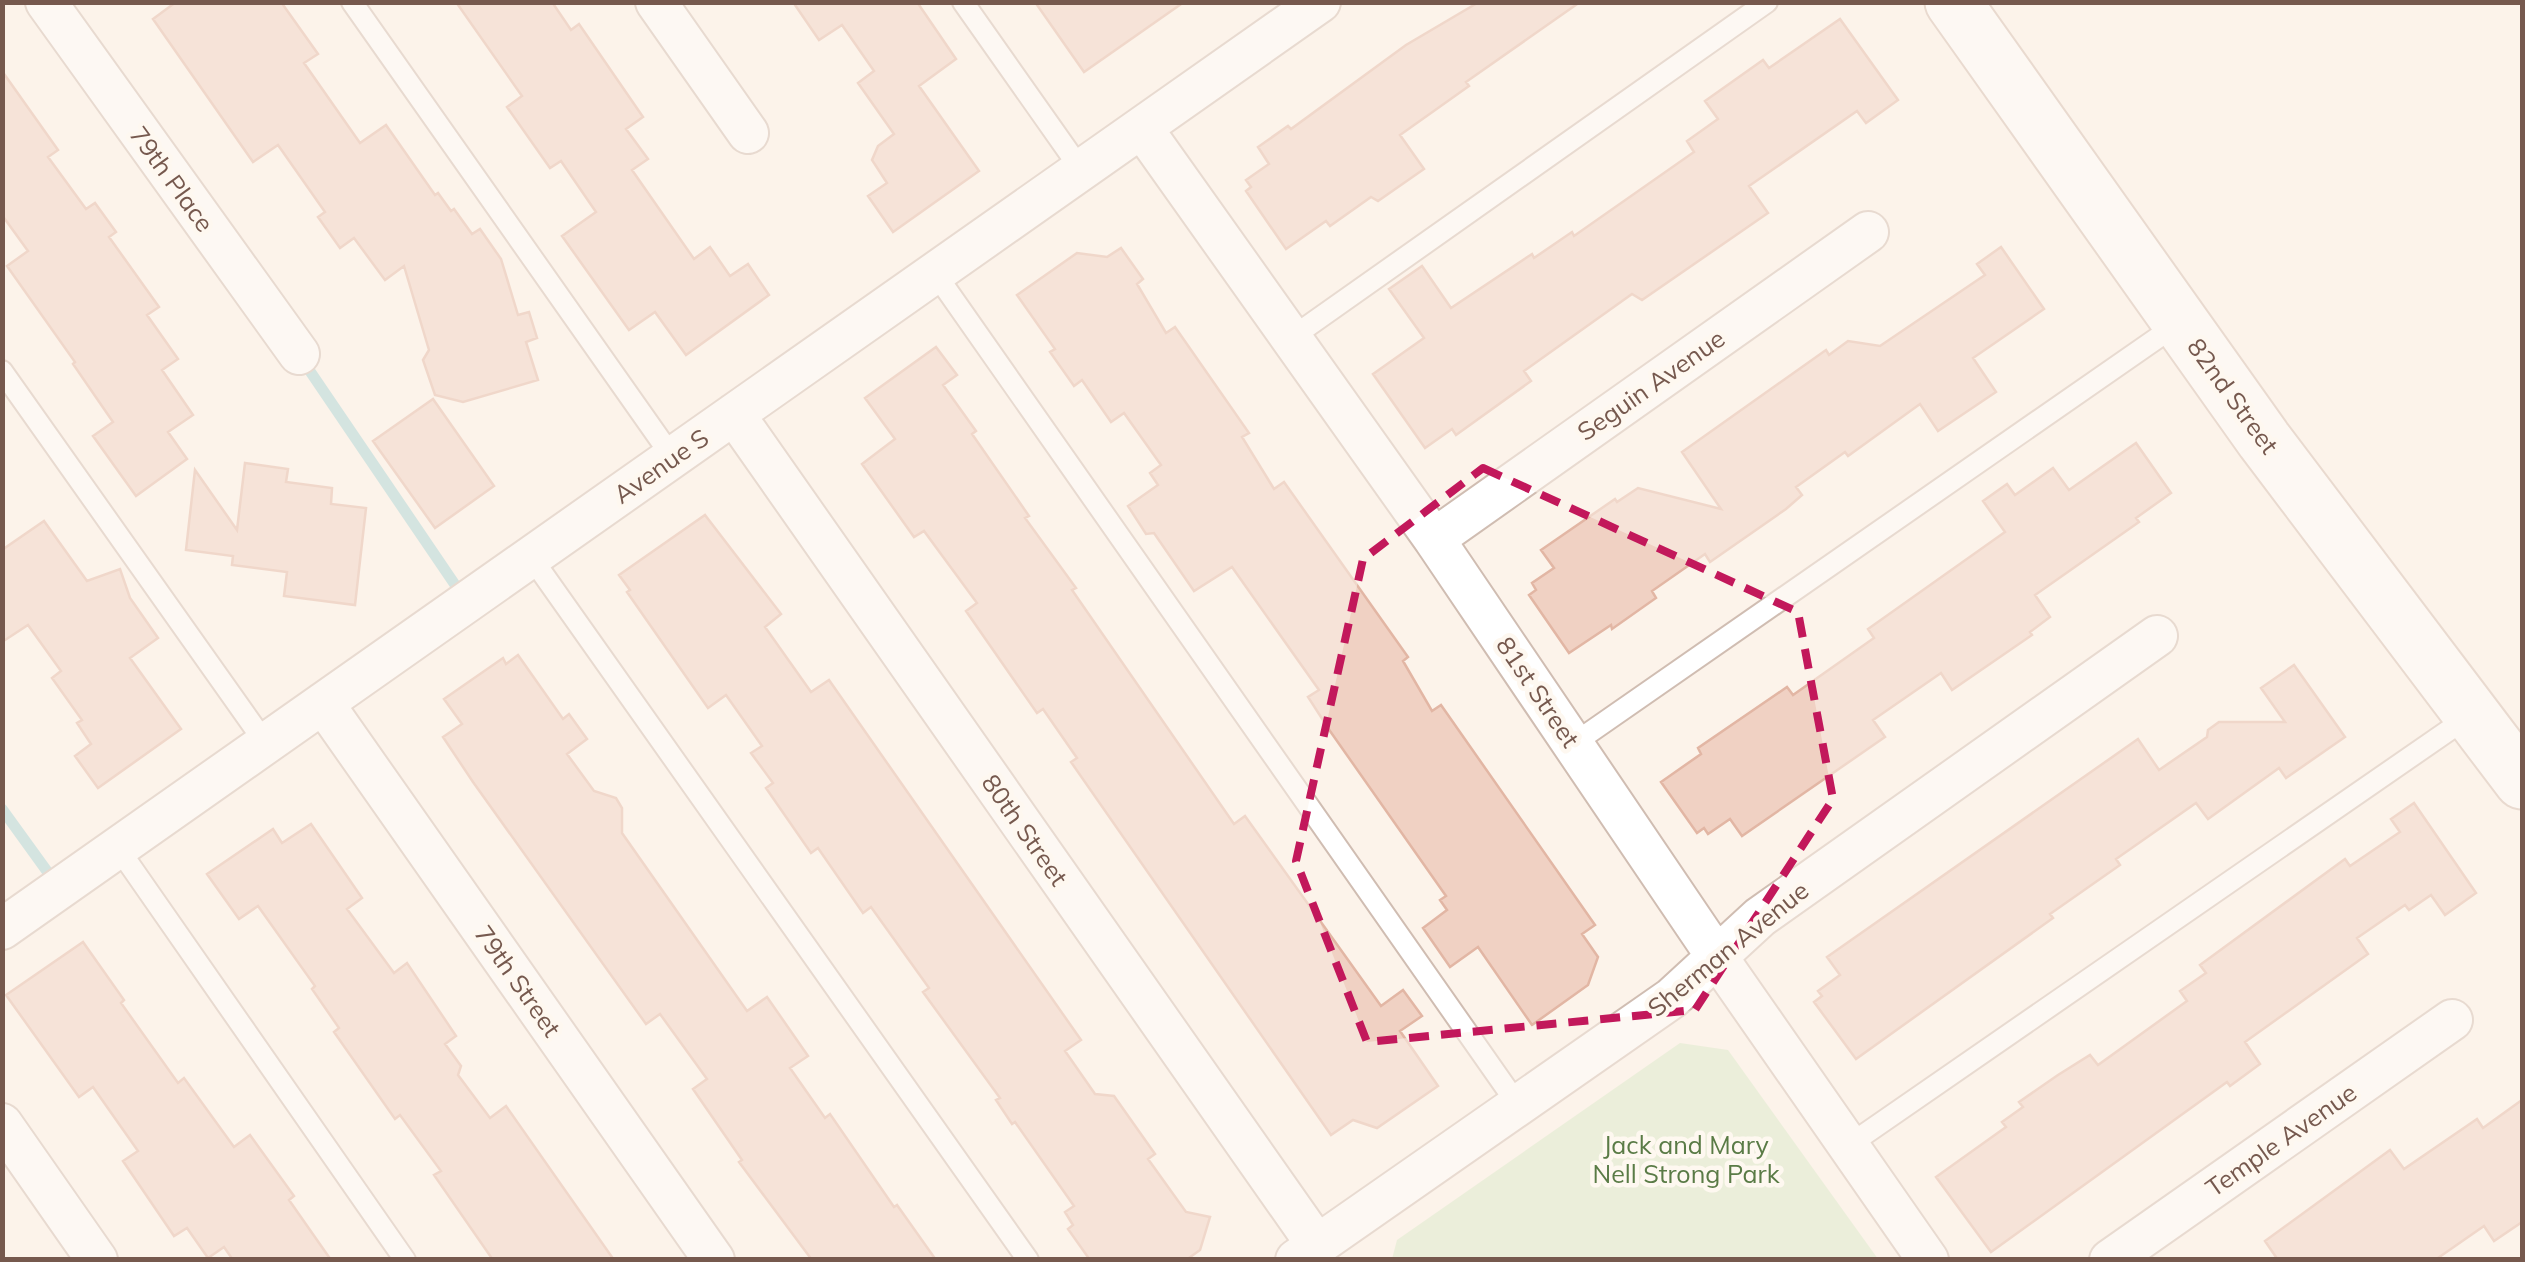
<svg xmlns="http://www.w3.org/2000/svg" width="2525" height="1262" font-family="Mulish,sans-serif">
<rect width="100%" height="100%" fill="#fcf3ea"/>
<path fill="#d8e9c8" d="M1680 1043 1728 1050 1878 1259H1392L1397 1240Z"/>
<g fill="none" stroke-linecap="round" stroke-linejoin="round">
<path stroke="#a5d3d6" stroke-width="11" d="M301 358 462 595
M2 809 57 885"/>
</g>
<path fill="#f0d1c3" stroke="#e2b6a4" stroke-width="2.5" d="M176 2H281L318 54 304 63 360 143 386 125 435 195 438 193 451 211 454 209 472 234 480 229 501 259 518 315 529 312 537 338 526 342 538 380 463 402 435 395 423 360 429 350 404 266 385 280 354 238 340 248 318 217 325 212 278 145 253 162 153 19Z
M456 2H552L571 30 579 24 643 117 626 129 648 159 632 170 694 259 710 247 730 276 748 264 769 295 686 355 655 312 629 330 562 236 596 212 561 161 550 168 507 107 522 96Z
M793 2H917L956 59 919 86 979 171 893 232 868 196 887 183 872 160 878 146 894 134 858 83 874 71 842 25 819 40Z
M1035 2H1184L1084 72Z
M1479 2H1580L1466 82 1469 86 1400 135 1424 169 1378 201 1371 197 1330 226 1326 221 1286 249 1246 191 1251 187 1246 180 1269 164 1258 147 1288 126 1291 129 1406 45Z
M1840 19 1898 100 1866 123 1857 111 1749 186 1768 213 1642 300 1632 294 1524 371 1531 381 1456 435 1452 429 1425 448 1373 374 1424 338 1389 289 1422 266 1451 308 1532 254 1534 258 1572 232 1574 236 1694 152 1687 141 1718 119 1705 101 1763 60 1769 68Z
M2 71 58 150 48 157 86 209 95 203 116 232 109 237 159 307 147 315 178 359 162 370 193 415 168 432 187 459 136 496 93 436 113 422 73 364 75 362 7 266 28 251 2 215Z
M2001 247 2044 309 1973 358 1996 392 1938 431 1920 404 1848 456 1845 452 1796 487 1802 495 1786 509 1710 562 1705 554 1652 591 1656 598 1612 629 1611 625 1569 653 1529 595 1536 590 1532 583 1554 568 1541 550 1615 499 1617 502 1638 488 1721 509 1682 452 1826 350 1829 355 1848 341 1880 346 1985 275 1977 264Z
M1121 248 1143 279 1137 284 1166 333 1175 327 1249 433 1242 437 1274 489 1284 482 1408 657 1403 661 1432 711 1441 705 1595 925 1582 934 1598 957 1588 985 1532 1025 1478 947 1450 967 1423 928 1447 910 1440 900 1446 896 1330 731 1308 697 1319 690 1232 567 1194 591 1154 533 1146 534 1128 506 1158 485 1150 473 1161 465 1124 413 1111 422 1082 380 1074 386 1050 352 1055 349 1017 295 1077 253 1107 257Z
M936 347 957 375 943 385 976 431 972 434 1029 516 1025 518 1076 588 1072 590 1234 824 1245 816 1381 1006 1403 990 1422 1016 1400 1031 1438 1086 1377 1128 1353 1120 1331 1135 1071 762 1077 758 1043 709 1037 713 966 611 977 603 924 531 914 537 862 464 895 439 865 398Z
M433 399 494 486 435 528 373 441Z
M2136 443 2171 493 2136 518 2139 522 2035 595 2050 617 2030 632 2032 635 1952 690 1941 673 1873 720 1885 737 1742 836 1730 819 1708 834 1704 828 1697 833 1661 782 1701 754 1698 748 1787 687 1793 695 1874 638 1868 629 2005 532 1983 501 2007 484 2015 495 2053 468 2069 490Z
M245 463 288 469 286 482 332 488 331 504 366 508 355 605 284 596 287 572 232 565 233 556 186 550 195 470 237 530Z
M705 515 781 614 765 627 811 692 829 680 1081 1040 1065 1051 1095 1094 1114 1096 1155 1154 1148 1159 1186 1212 1210 1217 1200 1250 1186 1260H1090L1068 1229 1073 1225 1065 1212 1074 1206 1015 1122 1012 1124 996 1100 1000 1098 923 992 929 988 871 907 863 913 818 848 811 853 766 788 773 783 751 753 762 746 726 695 708 708 627 592 630 590 619 575Z
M44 521 87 581 120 569 130 598 158 638 130 658 181 729 98 788 75 756 91 744 77 723 82 720 52 678 61 671 28 625 2 642V550Z
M518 655 563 719 569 714 587 739 567 754 594 791 616 798 622 808V833L747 1011 767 997 808 1056 790 1068 825 1118 830 1114 894 1207 897 1205 936 1260H812L739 1162 742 1160 693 1089 707 1079 660 1014 646 1024 473 782 443 737 462 724 444 699 503 658 506 664Z
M2294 665 2345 737 2286 778 2279 768 2208 819 2196 803 2116 859 2120 865 2050 914 2053 918 1856 1059 1814 1002 1822 996 1818 991 1840 975 1827 957 2138 739 2159 770 2207 737 2208 730 2219 722H2285L2261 688Z
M2414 803 2476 893 2445 915 2431 895 2409 910 2405 905 2357 938 2368 954 2245 1042 2260 1064 2230 1086 2227 1082 1991 1252 1936 1177 2006 1127 2002 1122 2023 1107 2019 1102 2058 1075 2090 1055 2098 1065 2187 1001 2180 991 2206 973 2200 965 2345 859 2350 866 2400 832 2391 819Z
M311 824 362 898 347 909 394 973 407 963 456 1036 445 1044 461 1066 458 1075 490 1118 506 1106 614 1260H493L434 1175 441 1171 400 1115 395 1119 334 1032 339 1028 312 989 315 986 258 906 239 919 207 874 273 829 282 843Z
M83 942 124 1000 121 1003 178 1083 184 1078 234 1147 250 1135 294 1196 289 1200 331 1260H233L224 1247 208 1258 187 1228 174 1236 123 1161 138 1151 93 1087 79 1097 6 995Z
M2522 1100V1222L2494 1241 2484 1226 2435 1260H2278L2265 1241 2390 1150 2404 1169 2477 1119 2483 1128Z"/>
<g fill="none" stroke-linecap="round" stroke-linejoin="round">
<g stroke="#d0bdb2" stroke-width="24">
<path id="lane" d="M352 2 673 458
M963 2 1082 171
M935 273 1518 1105
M1291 338 1767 2
M2 371 266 744
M531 557 1028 1260
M1573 744 2179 323
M118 848 405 1260
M1849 1145 2471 715"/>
</g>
<g stroke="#d0bdb2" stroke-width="44">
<path id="street" d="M46 2 299 354
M656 2 748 133
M1142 128 1434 539 1717 957 1928 1260
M734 414 1317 1245
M1434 539 1868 232
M323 703 714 1260
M2 929 1320 2
M2 1124 97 1260
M1296 1260 1672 998 1760 917 2157 636
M2110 1260 2452 1020"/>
</g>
<g stroke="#d3bcb0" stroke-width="59">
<path id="secondary" d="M1953 2 2264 440 2522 781"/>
</g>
<use href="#lane" stroke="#fff" stroke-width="20"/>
<use href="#street" stroke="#fff" stroke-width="40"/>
<use href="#secondary" stroke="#fff" stroke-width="55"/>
</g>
<path d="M0 0H2525V1262H0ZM1483 468 1798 612 1833 799 1695 1010 1367 1042 1296 861 1363 559Z" fill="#fcf3ea" fill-opacity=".55" fill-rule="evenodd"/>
<path fill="none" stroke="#c2185b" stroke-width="8" stroke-dasharray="20 12" stroke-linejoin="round" d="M1483 468 1798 612 1833 799 1695 1010 1367 1042 1296 861 1363 559Z"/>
<g text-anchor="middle" stroke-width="9" stroke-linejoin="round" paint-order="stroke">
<g font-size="25" fill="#76594e" stroke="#fef8f0">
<text transform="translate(172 179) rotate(54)" y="9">79th Place</text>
<text transform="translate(1651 385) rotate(-35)" y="9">Seguin Avenue</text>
<text transform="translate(2233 396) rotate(54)" y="9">82nd Street</text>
<text transform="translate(661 466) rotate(-35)" y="9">Avenue S</text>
<text transform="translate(1538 692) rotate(56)" y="9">81st Street</text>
<text transform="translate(1025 830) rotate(55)" y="9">80th Street</text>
<text transform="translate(1728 949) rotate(-39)" y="9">Sherman Avenue</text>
<text transform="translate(518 981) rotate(55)" y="9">79th Street</text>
<text transform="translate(2281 1140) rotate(-35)" y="9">Temple Avenue</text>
</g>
<g font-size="25" fill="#5a7b46" stroke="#fef8f0">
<text x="1686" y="1154">Jack and Mary<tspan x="1686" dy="29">Nell Strong Park</tspan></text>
</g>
</g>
<rect width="2525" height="1262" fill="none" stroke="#76594e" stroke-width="10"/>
</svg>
